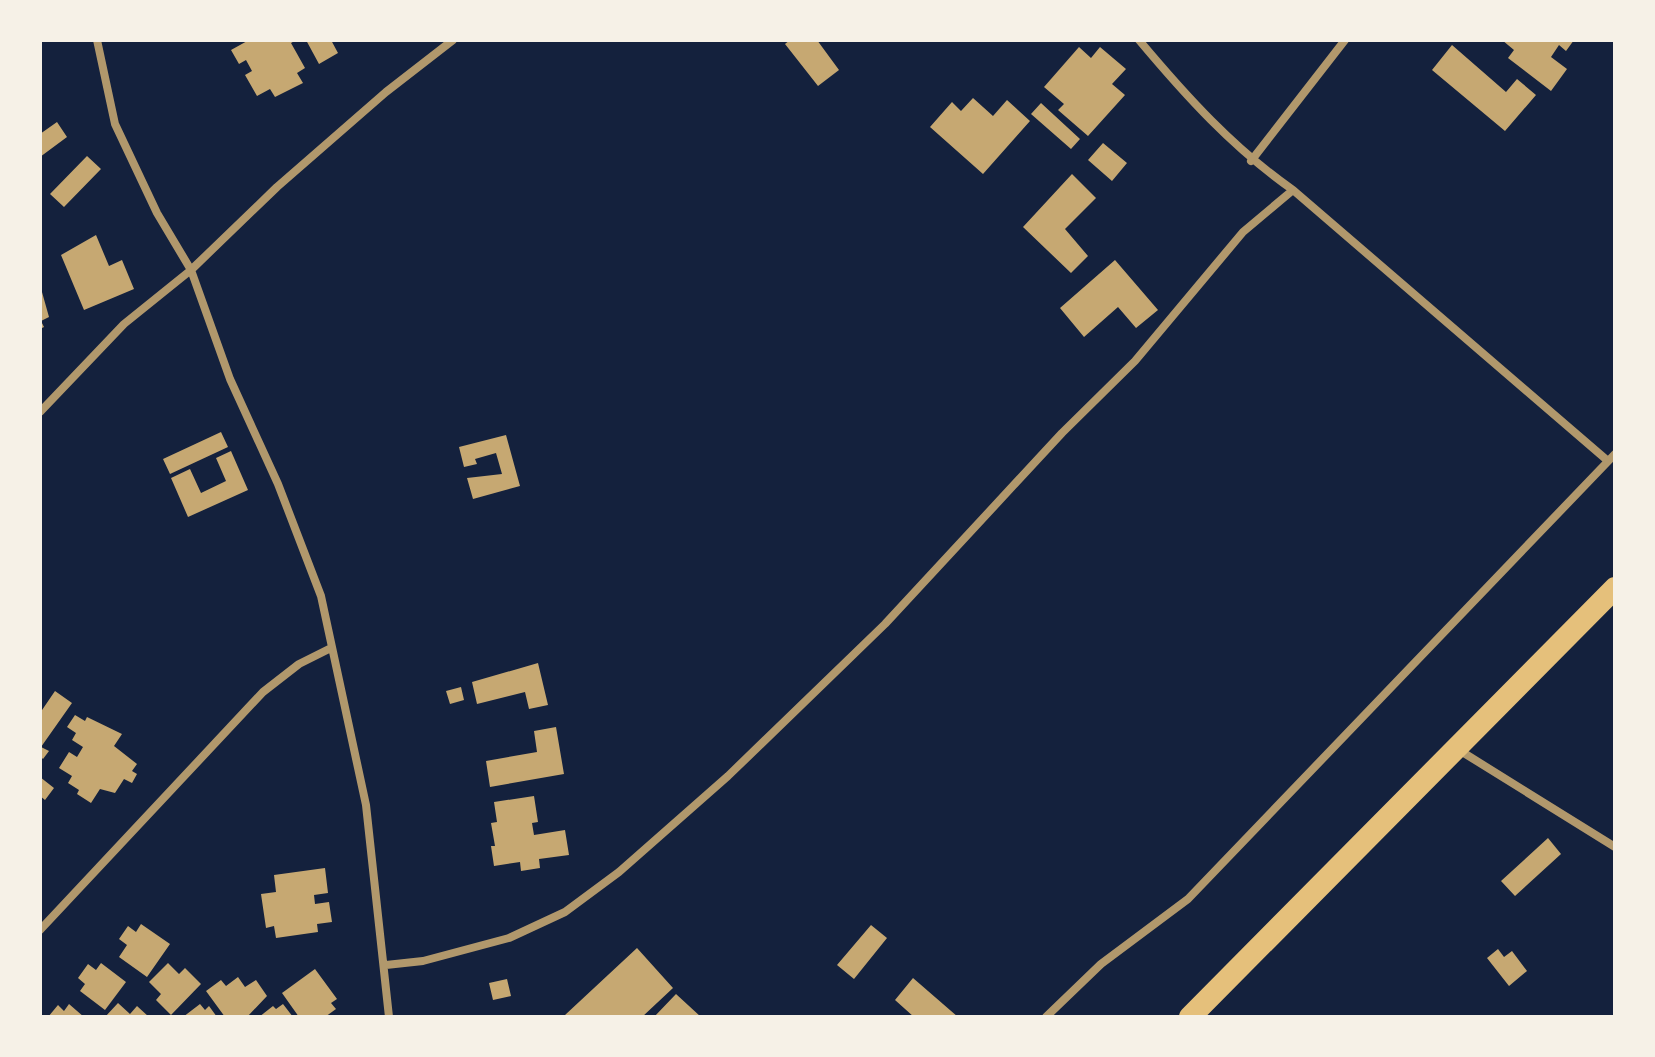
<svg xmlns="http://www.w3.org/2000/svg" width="1655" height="1057" font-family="Inter,sans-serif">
<rect width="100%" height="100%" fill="#14213d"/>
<path fill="#c6a872" d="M249 40H296L291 43 305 68 297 73 303 83 275 97 270 89 257 96 245 75 252 71 246 60 239 64 231 50Z
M306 40H331L338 53 319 64Z
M790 40H817L839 70 818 86 785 44Z
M1502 40H1574L1566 51 1559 45 1551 57 1567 69 1551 91 1508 58 1514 50Z
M1452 45 1506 92 1517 79 1536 95 1505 131 1432 70Z
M1079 47 1091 58 1100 47 1126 69 1112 84 1125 95 1088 136 1058 110 1064 104 1044 87Z
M973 98 993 116 1007 100 1030 121 983 174 930 127 952 102 961 111Z
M1041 103 1080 139 1071 149 1031 114Z
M57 122 67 137 40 157V134Z
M1103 143 1127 163 1112 181 1088 160Z
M87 156 101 169 64 207 50 194Z
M1072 174 1096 198 1065 229 1088 256 1071 273 1023 227Z
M96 235 109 266 122 260 134 289 84 310 61 255Z
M1115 260 1158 310 1136 328 1118 307 1084 337 1060 308Z
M40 285 49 317 41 321 44 327 40 329Z
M221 432 228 447 170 474 163 459Z
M506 435 520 486 473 499 467 478 502 474 496 453 475 459 477 464 464 467 459 447Z
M231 451 248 490 188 517 171 478 190 469 201 493 226 481 216 458Z
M538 663 548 705 529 709 525 692 477 704 472 682Z
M461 687 464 700 450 704 446 691Z
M55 691 72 703 41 747 49 751 43 759 40 756V713Z
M75 715 85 721 87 717 122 734 114 746 137 764 132 771 137 774 132 783 124 779 115 793 100 789 91 803 77 794 79 790 68 783 72 776 59 768 69 752 77 757 83 747 72 740 76 733 67 727Z
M556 727 564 774 490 787 486 761 537 752 534 731Z
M40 777 54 788 45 800 40 796Z
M534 796 538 822 532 823 534 835 565 830 569 855 539 859 540 868 521 871 520 862 494 866 491 846H495L491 823 497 822 494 802Z
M1548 838 1561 854 1515 896 1501 881Z
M325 868 328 893 314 895 315 904 329 902 332 922 317 924 318 932 276 938 274 926 266 928 261 894 276 892 274 875Z
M141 924 170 944 147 977 119 957 127 945 119 939 128 926 136 932Z
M871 925 887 938 854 979 837 965Z
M637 948 673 988 642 1017H567L565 1015Z
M1498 949 1504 957 1512 951 1527 971 1509 986 1487 958Z
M101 963 126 982 105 1010 80 991 85 984 78 978 88 964 96 970Z
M168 963 179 974 185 968 201 984 171 1015 156 1000 161 994 149 982Z
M315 969 337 999 331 1003 336 1009 325 1017H299L282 993Z
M238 977 245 987 256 980 267 996 247 1017H225L206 991 221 980 226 986Z
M913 978 958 1017H914L895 1000Z
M507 979 511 996 493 1000 489 983Z
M676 994 701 1017H654Z
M118 1003 130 1014 137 1006 149 1017H105Z
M69 1004 84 1017H48L58 1005 64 1011Z
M200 1004 205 1010 209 1006 217 1017H183Z
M283 1004 293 1017H259L273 1006 276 1009Z"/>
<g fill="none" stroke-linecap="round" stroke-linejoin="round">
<path stroke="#b1986c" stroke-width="8" d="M97 40 115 124 157 213 191 270 230 379 278 484 321 596 366 805 389 1017
M1139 40C1186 96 1233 148 1293 190L1608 461
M1251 161 1345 40
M40 412 124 324 191 270 277 187 386 92 453 40
M1459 750 1615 847
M40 930 263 692 299 664 331 648
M386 965 423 961 509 938 565 912 619 872 728 776 885 624 1062 433 1135 361 1243 232 1293 190
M1046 1017 1101 964 1188 899 1615 454"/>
<path stroke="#e5c07b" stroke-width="22" d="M1190 1017 1615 588"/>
</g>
<rect width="1655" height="1057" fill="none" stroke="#f6f1e7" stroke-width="84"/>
</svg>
